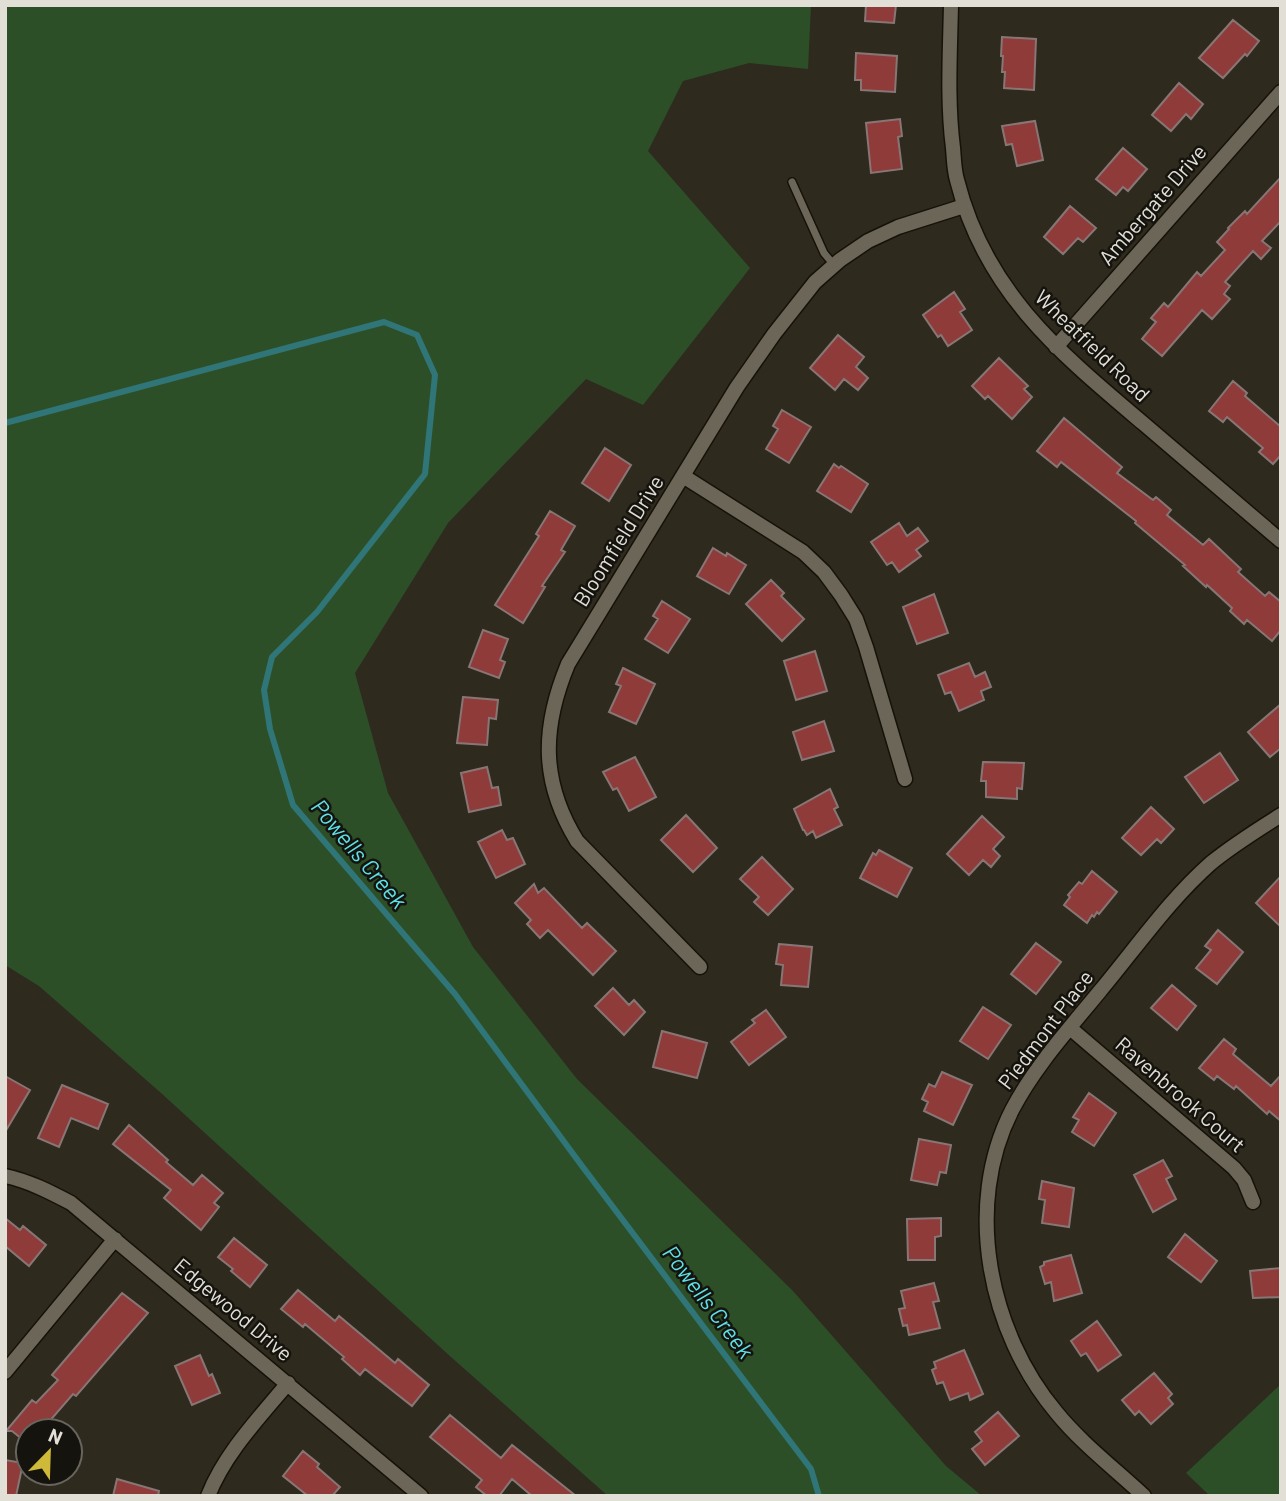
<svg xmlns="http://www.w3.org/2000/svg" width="1286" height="1501" font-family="Barlow,sans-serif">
<rect width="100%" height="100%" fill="#2f2a1e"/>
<path fill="#2d4f28" d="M5 5H811L808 69 749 63 683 81 648 151 750 268 643 405 586 379 448 523 355 673 388 793 473 947 577 1079 793 1291 946 1466 982 1496H608L451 1357 161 1093 39 986 5 965Z
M1281 1384V1496H1210L1186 1473Z"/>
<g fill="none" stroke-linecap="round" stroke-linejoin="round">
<path stroke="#307578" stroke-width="6" d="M5 423 384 322 417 335 435 375 425 474 317 612 272 657 264 690 270 729 293 805 455 994 582 1166 811 1469 819 1496"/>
</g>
<path fill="#8e3b39" stroke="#877675" stroke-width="2" d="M866 5H896L894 23 865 21Z
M1233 20 1259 41 1247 56 1245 54 1223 78 1199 58Z
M1002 37 1036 39 1034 90 1004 88 1005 72H1002L1003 56H1001Z
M856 53 897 56 895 92 861 90V80H855Z
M1179 83 1203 104 1191 119 1186 114 1171 131 1152 115Z
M900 119 902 136 898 137 902 169 871 173 866 123Z
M1035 121 1043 160 1017 166 1012 144 1006 145 1002 126Z
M1123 148 1147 169 1128 191 1123 187 1116 195 1096 179Z
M1281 177V221L1262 241 1271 248 1261 259 1253 251 1225 282 1230 286 1224 294 1230 299 1212 319 1202 310 1162 356 1142 339 1156 322 1151 318 1164 303 1168 307 1197 272 1201 276 1225 250 1217 242 1229 229 1228 228 1245 211 1247 214Z
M1070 206 1096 228 1083 242 1078 238 1063 254 1044 237Z
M954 292 965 309 960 312 972 330 948 346 941 335 938 337 923 315Z
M838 335 864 357 856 367 868 378 858 390 844 379 835 390 810 368Z
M999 358 1028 386 1024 389 1032 397 1012 419 988 396 985 399 972 386Z
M1233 381 1247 393 1245 396 1281 427V455L1273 464 1259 452 1263 448 1227 417 1223 422 1209 411Z
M782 410 811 427 789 463 766 449 778 429 773 426Z
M1064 418 1122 467 1117 473 1153 500 1156 497 1171 510 1167 515 1203 545 1209 539 1241 569 1238 572 1265 596 1269 592 1281 602V630L1272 641 1247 620 1244 624 1230 611 1232 608 1207 585 1206 587 1183 566 1185 565 1135 523 1136 521 1061 462 1057 467 1037 451Z
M605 448 631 465 609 501 582 483Z
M834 464 839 468 841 466 868 484 851 512 817 491Z
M550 511 575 526 561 550 565 552 542 586 545 587 523 623 495 605 539 536 536 534Z
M899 523 907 536 918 528 928 541 916 550 921 556 899 572 892 562 887 565 871 542Z
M713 548 726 556 727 553 746 565 729 594 697 576Z
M771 580 784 593 781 596 804 619 782 641 746 604Z
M934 594 948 633 917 644 903 607Z
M662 601 690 619 668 653 645 639 658 619 653 616Z
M483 630 508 639 500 660 505 662 499 678 469 667Z
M815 651 827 691 796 700 784 661Z
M969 663 975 677 985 672 991 687 981 691 984 700 959 711 951 692 945 694 938 675Z
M623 668 655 684 636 724 609 712 621 686 616 684Z
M463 697 498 700 496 719 489 718 487 745 457 743Z
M1281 704V748L1270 757 1248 732Z
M824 721 834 751 802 760 793 732Z
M1220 753 1238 780 1204 803 1185 777Z
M635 757 656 797 629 811 617 788 613 790 603 772Z
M983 762 1024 763 1022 789 1017 788V799L986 797V781H981Z
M487 767 492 788 498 787 501 805 469 812 461 773Z
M830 789 838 807 834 809 842 825 816 838 813 831 807 835 804 830H803L794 809Z
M1151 807 1174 829 1161 843 1157 839 1141 855 1122 838Z
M686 815 717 848 693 872 661 840Z
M982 816 1004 837 993 849 1000 856 991 867 983 860 969 875 947 854Z
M502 830 507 840 513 838 525 864 496 878 478 842Z
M879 850 912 868 897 897 860 878 873 853 876 855Z
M762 857 793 889 768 915 754 902 759 897 740 879Z
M1092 871 1117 892 1099 914 1097 912 1094 917 1092 915 1087 923 1064 905 1070 897 1068 895 1079 882 1082 884Z
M1281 876V927L1256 903Z
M534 884 538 893 544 888 582 928 587 923 616 951 593 975 548 930 540 938 527 924 531 920 515 903Z
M1218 930 1243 952 1217 984 1196 968 1211 950 1205 946Z
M1036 943 1061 962 1036 994 1011 974Z
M779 944 812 947 808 987 781 985 783 965 776 964Z
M1172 985 1196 1006 1177 1030 1151 1008Z
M613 988 629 1005 634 1000 645 1012 624 1035 595 1006Z
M983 1007 1011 1025 988 1059 960 1041Z
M766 1010 786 1037 749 1065 731 1042 755 1023 752 1020Z
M662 1031 707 1043 697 1078 653 1067Z
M1224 1039 1236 1049 1233 1054 1271 1086 1281 1075V1121L1269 1111 1267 1114 1236 1086 1234 1089 1217 1076 1214 1080 1199 1068Z
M942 1072 972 1085 953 1125 924 1111 928 1102 922 1099 929 1084 935 1087Z
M5 1076 30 1090 5 1132Z
M62 1085 108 1104 98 1129 71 1118 59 1147 38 1138Z
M1089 1093 1116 1113 1094 1146 1072 1132 1079 1120 1073 1117Z
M129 1125 168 1160 166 1162 193 1185 202 1175 223 1193 214 1203 219 1207 201 1230 164 1198 171 1190 113 1144Z
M919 1139 951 1145 946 1173 940 1172 937 1185 911 1180Z
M1163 1160 1172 1176 1166 1179 1176 1199 1153 1212 1134 1175Z
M1042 1181 1074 1188 1069 1227 1042 1223 1045 1200 1039 1199Z
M5 1218 20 1230 23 1226 46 1245 29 1266 5 1246Z
M941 1218V1236L935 1237V1260H908L907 1219Z
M1185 1234 1217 1261 1201 1282 1168 1257Z
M234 1238 267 1265 250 1287 231 1271 233 1269 218 1257Z
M1071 1255 1082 1293 1054 1301 1051 1282 1045 1284 1040 1267 1044 1265V1262Z
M1281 1268V1297L1253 1298 1250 1271Z
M934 1283 939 1301 933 1302 940 1328 909 1335 907 1325 903 1326 899 1309 905 1308 901 1291Z
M298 1290 335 1321 339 1316 395 1363 398 1359 429 1385 412 1406 365 1369 360 1375 342 1359 344 1357 305 1324 303 1327 281 1309Z
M122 1293 148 1313 76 1396 73 1394 41 1431H28V1444L12 1431H6L32 1400 36 1403 58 1380 52 1375Z
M1097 1321 1121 1355 1098 1371 1086 1353 1081 1356 1071 1341Z
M964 1350 983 1394 970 1400 968 1393 950 1400 943 1382 937 1384 932 1370 936 1368 934 1362Z
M200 1355 209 1376 212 1374 220 1393 192 1405 175 1366Z
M1154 1373 1172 1394 1168 1398 1173 1404 1151 1424 1139 1411 1135 1415 1122 1400Z
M998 1412 1019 1436 985 1465 972 1449 982 1441 975 1432Z
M450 1415 501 1458 512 1445 576 1496H532L512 1479 499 1496H487L476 1487 482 1480 430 1437Z
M303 1451 319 1464 317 1467 340 1487 332 1496H308L283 1476Z
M5 1460 23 1463 16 1496H5Z
M117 1479 159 1491 158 1496H113Z"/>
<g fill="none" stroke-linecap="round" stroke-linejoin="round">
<g stroke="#171208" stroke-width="10">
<path id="service" d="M792 182 824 253 834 265"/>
</g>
<g stroke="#171208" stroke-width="17">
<path id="minor" d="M951 5C950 53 947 101 953 148 954 159 954 170 957 180 985 292 1060 353 1144 424 1189 463 1235 502 1281 541
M1056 347 1281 92
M683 476 803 552 824 572 841 595 856 619 866 647 905 779
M700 967 577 841C540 781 542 727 568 664L737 387 774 334 815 282 840 260 868 241 898 227 964 206
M1070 1028 1234 1168 1244 1180 1253 1202
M5 1176C29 1181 50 1192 71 1203L421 1496
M5 1372 115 1239
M208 1496C225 1453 259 1418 288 1383
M1144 1496C1115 1469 1081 1443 1056 1412 989 1332 963 1206 1012 1110 1035 1066 1069 1029 1100 991 1136 948 1169 900 1211 863 1233 845 1257 830 1281 815"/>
</g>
<use href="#service" stroke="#6c6659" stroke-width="7"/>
<use href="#minor" stroke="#6c6659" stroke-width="14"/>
</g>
<g text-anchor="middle" stroke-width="5" stroke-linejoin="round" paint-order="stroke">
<g font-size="21" fill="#e2dfd7" stroke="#15130e">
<text transform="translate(1153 205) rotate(-49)" y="7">Ambergate Drive</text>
<text transform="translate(1092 346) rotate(44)" y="7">Wheatfield Road</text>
<text transform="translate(619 541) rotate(-58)" y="7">Bloomfield Drive</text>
<text transform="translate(1046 1030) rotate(-53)" y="7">Piedmont Place</text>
<text transform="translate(1180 1095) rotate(41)" y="7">Ravenbrook Court</text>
<text transform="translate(233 1310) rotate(40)" y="7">Edgewood Drive</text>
</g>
<g font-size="23" font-style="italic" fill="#5de1e7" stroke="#15130e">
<text transform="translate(359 854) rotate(50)" y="8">Powells Creek</text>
<text transform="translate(708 1302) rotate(53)" y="8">Powells Creek</text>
</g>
</g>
<rect width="1286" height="1501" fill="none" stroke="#e2dfd7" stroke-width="14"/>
<g transform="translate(49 1452) rotate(23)"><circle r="33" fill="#15130e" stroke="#67655e" stroke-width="2"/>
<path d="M0-5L12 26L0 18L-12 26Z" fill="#ceb938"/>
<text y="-10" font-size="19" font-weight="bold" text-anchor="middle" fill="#e2dfd7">N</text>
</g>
</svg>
